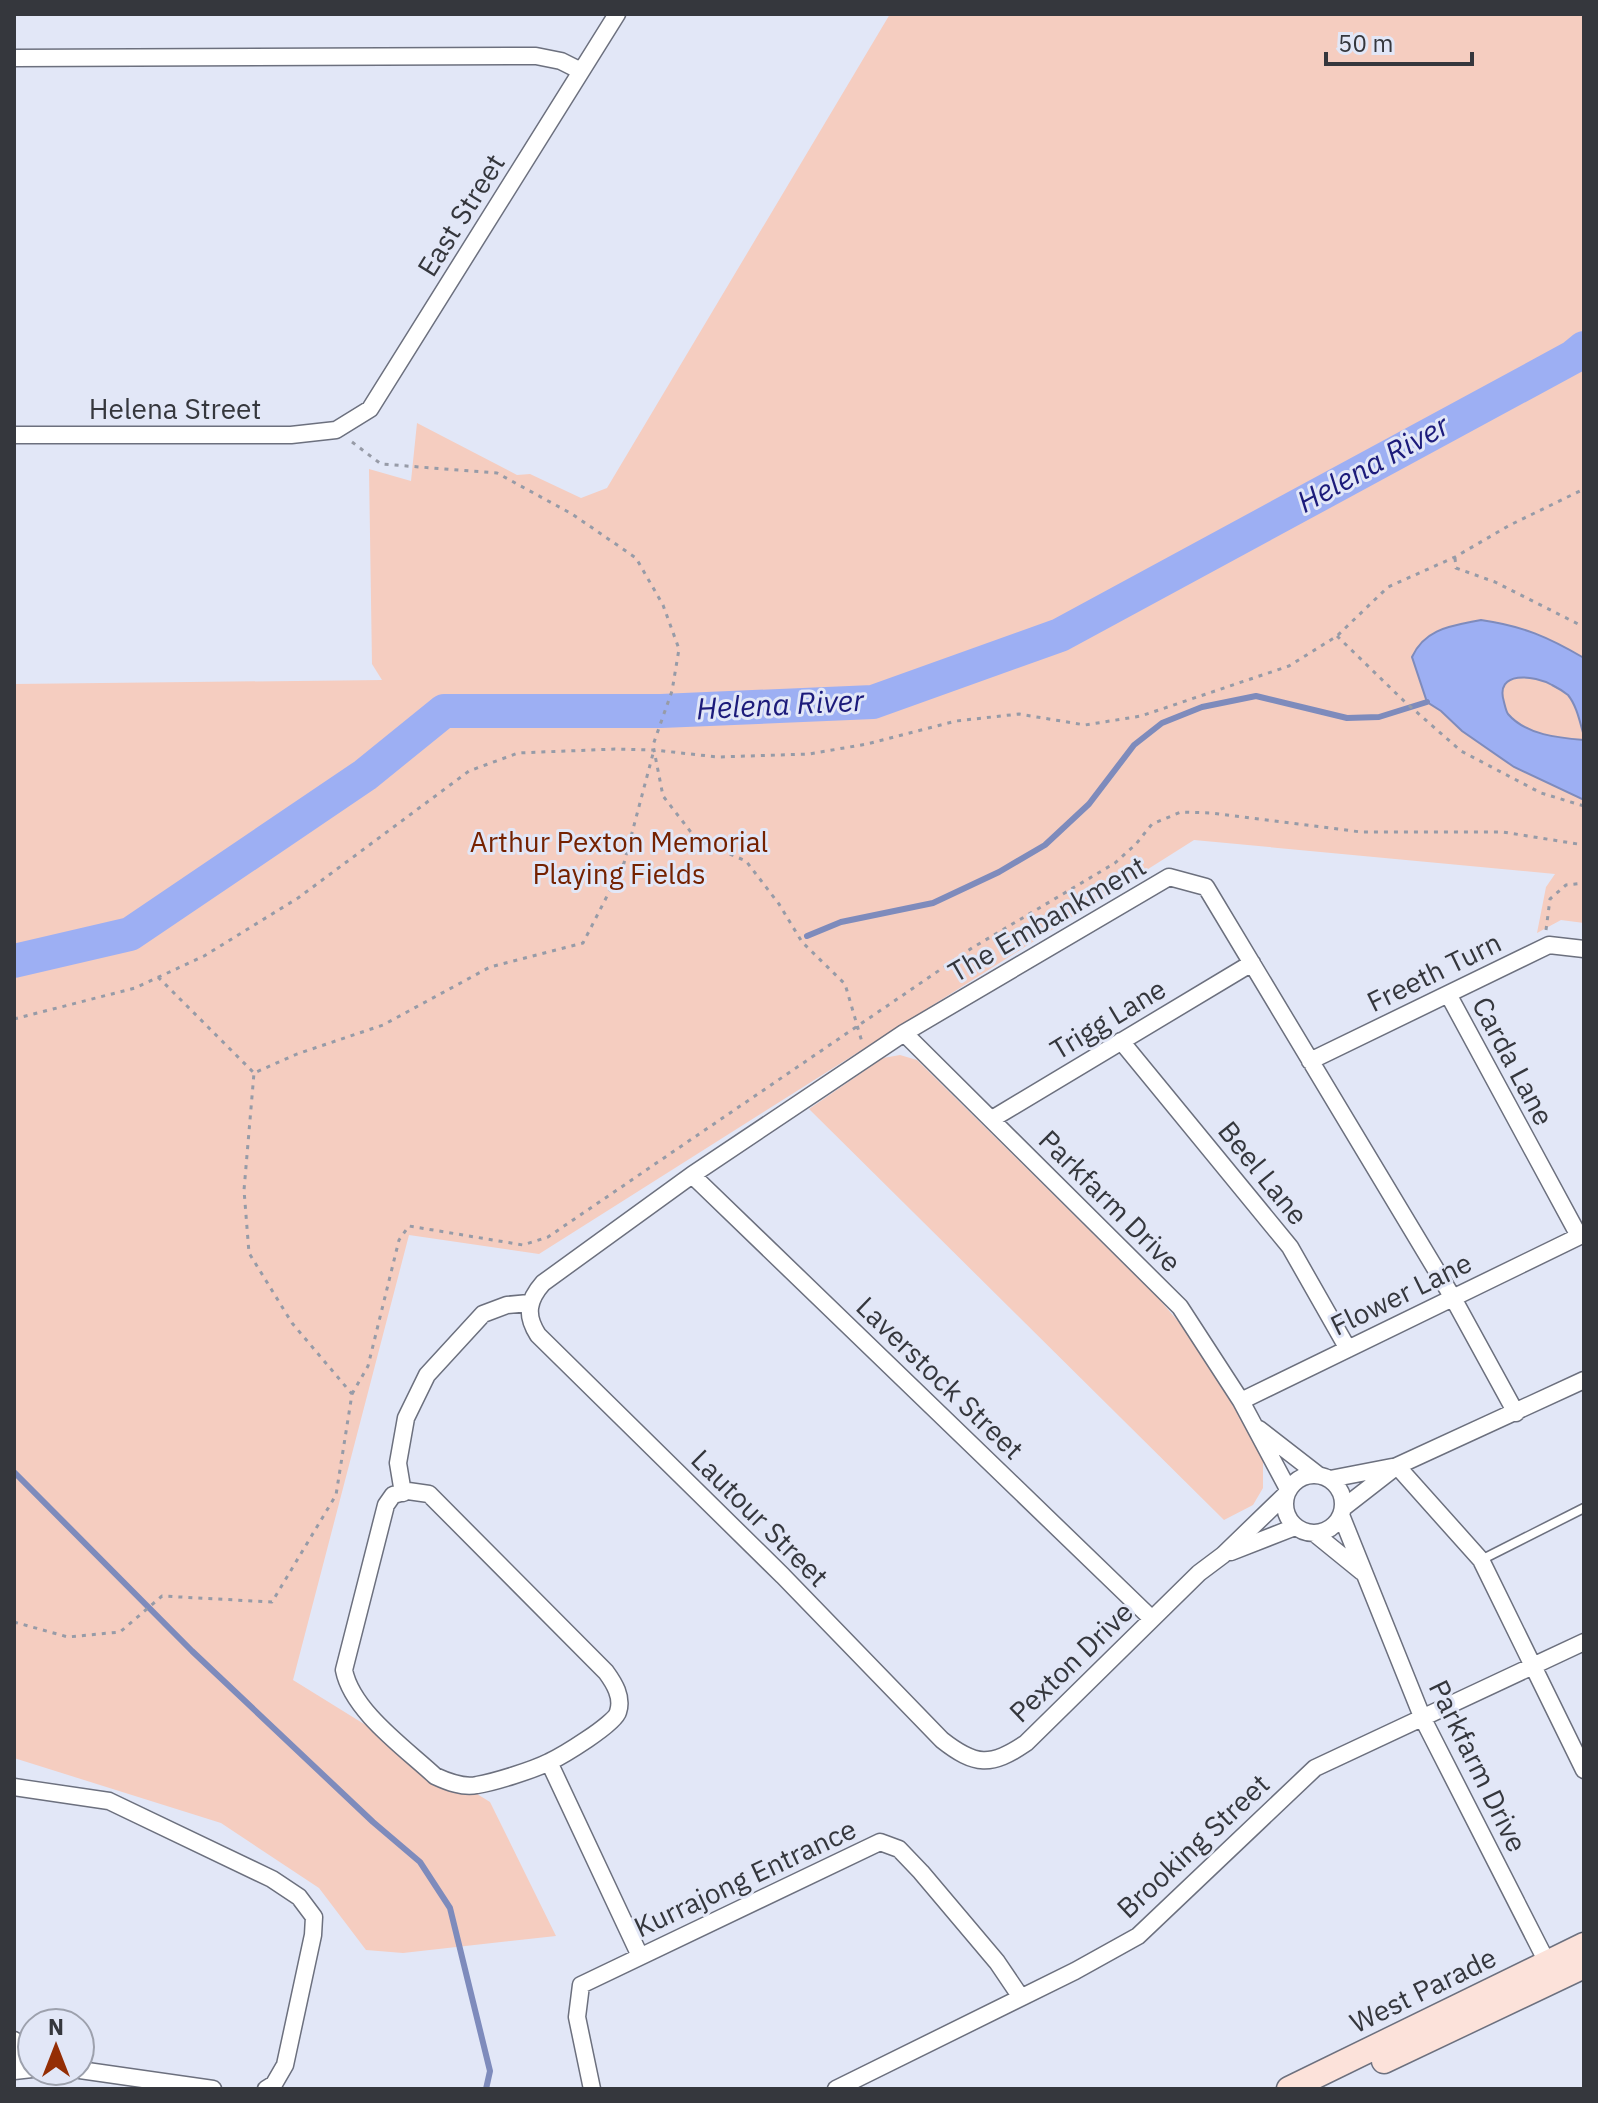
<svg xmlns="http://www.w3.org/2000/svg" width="1598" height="2103" font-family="'IBM Plex Sans',sans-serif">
<rect width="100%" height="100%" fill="#e2e7f7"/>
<path fill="#f5cdc0" d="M890 14H1584V923L1561 920 1537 933 1546 887 1555 874 1194 840 539 1254 409 1235 293 1680 490 1802 556 1936 403 1953 366 1950 319 1888 221 1823 14 1758V684L382 680 372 664 369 469 411 481 417 423 517 475 530 474 581 498 607 488Z
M900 1055 917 1060 1158 1298 1184 1328 1246 1426 1263 1461V1488L1253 1505 1224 1520 809 1109 883 1058Z"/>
<path fill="#9daff3" stroke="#7e8bbc" stroke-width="2" d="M1481 620C1523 626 1548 637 1584 658V736C1580 723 1577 706 1568 695 1563 691 1558 688 1552 685 1535 675 1494 670 1504 702 1505 706 1506 711 1508 714 1526 735 1559 738 1584 740V800L1514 767 1462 731 1441 711 1427 702 1412 657C1425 628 1452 626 1481 620Z"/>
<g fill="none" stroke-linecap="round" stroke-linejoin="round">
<path stroke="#7e8bbc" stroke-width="6" d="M807 936 841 922 933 903 999 872 1045 845 1089 804 1134 745 1162 723 1202 707 1256 696 1347 718 1379 717 1427 702
M14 1472 192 1651 373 1822 420 1862 450 1908 490 2071 486 2089"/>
<path stroke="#9daff3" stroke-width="34" d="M14 961 130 934 365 775 444 711H661L873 702 1060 635 1573 357 1584 348"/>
<g stroke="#6c707e" stroke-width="11">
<path id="lane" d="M1481 1560 1584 1508"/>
</g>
<g stroke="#6c707e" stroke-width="19">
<path id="street" d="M14 58 536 56 561 61 581 71
M14 435H291L336 430 370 409 617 14
M1448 994 1579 1236
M904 1033 1180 1307 1241 1401 1288 1489
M1121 1041 1290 1247 1348 1349
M1310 1061 1549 945 1584 949
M992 1119 1252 963
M692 1175 1152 1619
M1241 1401 1584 1234
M1259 1429 1317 1474
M1397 1466 1481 1560 1584 1770
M1285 1504a29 29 0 1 1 58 0a29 29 0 1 1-58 0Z
M1330 1479 1392 1467
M408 1491 429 1494 606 1672C614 1683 623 1697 618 1712 615 1724 562 1756 549 1762 533 1770 495 1782 477 1785 463 1788 448 1782 435 1776 405 1748 352 1711 344 1670L386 1505 393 1495Z
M403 1493 398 1463 406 1418 427 1375 483 1314 507 1305 529 1303
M1285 1495 1223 1555 1199 1573 1026 1743C991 1767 975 1766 942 1740L783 1576 538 1335C525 1315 528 1300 543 1283L692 1175 904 1033 1169 877 1206 887 1453 1298 1516 1413
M1343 1508 1397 1466 1584 1380
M1341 1515 1423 1719 1551 1970
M1314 1533 1362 1572
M1231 1552 1295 1527
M549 1762 640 1956
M14 1787 109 1801 272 1879 299 1897 314 1917 313 1935 285 2065 274 2084 266 2089
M14 2040 16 2057 14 2062
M80 2070 213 2089
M14 2071 32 2069
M592 2089 577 2017 581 1985 880 1842 899 1849 921 1872 997 1962 1020 1996
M836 2089 1075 1971 1138 1936 1315 1768 1584 1642"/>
</g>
<g stroke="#6c707e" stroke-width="27">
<path id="secondary" d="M1384 2061 1584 1966
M1289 2089 1584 1945"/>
</g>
<path stroke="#979ba7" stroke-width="3" stroke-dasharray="4 6" stroke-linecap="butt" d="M352 442 381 464 497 473 572 514 636 558 663 605 679 649 672 691 653 745 663 796 697 840 746 861 779 904 802 942 845 984 862 1042
M1455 558 1456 568 1495 582 1584 627
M1337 636 1404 701 1461 751 1541 793 1584 806
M1546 930 1550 899 1566 885 1584 883
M158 977 254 1073
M14 1019 135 988 204 956 298 898 469 771 518 753 615 749 654 750 718 757 809 754 867 744 956 721 1019 714 1085 725 1141 716 1289 666 1337 636 1388 587 1455 557 1510 525 1584 489
M352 1394 368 1366 399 1240 409 1226 523 1245 548 1237 972 948 1115 863 1136 844 1152 824 1181 812 1211 813 1361 832H1503L1584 845
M14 1622 68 1637 120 1632 162 1596 272 1602 336 1495 352 1394 292 1323 249 1253 244 1190 254 1073 297 1054 383 1025 490 967 583 943 624 863 654 750"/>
<use href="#lane" stroke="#fff" stroke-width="8"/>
<use href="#street" stroke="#fff" stroke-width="16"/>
<use href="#secondary" stroke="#fce2da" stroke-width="24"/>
</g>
<g text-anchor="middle" stroke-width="6" stroke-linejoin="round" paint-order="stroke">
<g font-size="28" fill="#35373d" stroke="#e2e7f7">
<text transform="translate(461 215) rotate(-58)" y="10">East Street</text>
<text x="175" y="419">Helena Street</text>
<text transform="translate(1047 919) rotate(-30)" y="10">The Embankment</text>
<text transform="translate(1434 972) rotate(-26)" y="10">Freeth Turn</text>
<text transform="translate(1108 1019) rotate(-31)" y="10">Trigg Lane</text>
<text transform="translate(1513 1061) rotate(62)" y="10">Carda Lane</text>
<text transform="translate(1263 1173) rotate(51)" y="10">Beel Lane</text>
<text transform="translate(1110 1201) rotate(45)" y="10">Parkfarm Drive</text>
<text transform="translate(1401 1294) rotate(-26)" y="10">Flower Lane</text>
<text transform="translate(940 1378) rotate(44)" y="10">Laverstock Street</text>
<text transform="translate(760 1518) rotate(45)" y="10">Lautour Street</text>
<text transform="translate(1071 1662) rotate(-44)" y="10">Pexton Drive</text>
<text transform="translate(1478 1766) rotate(64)" y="10">Parkfarm Drive</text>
<text transform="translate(1193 1846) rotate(-43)" y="10">Brooking Street</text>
<text transform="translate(745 1878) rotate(-25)" y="10">Kurrajong Entrance</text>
<text transform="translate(1423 1990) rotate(-26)" y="10">West Parade</text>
</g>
<g font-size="28" fill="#752100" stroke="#e2e7f7">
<text x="619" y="852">Arthur Pexton Memorial<tspan x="619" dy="32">Playing Fields</tspan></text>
</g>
<g font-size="30" font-style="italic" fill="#1c1b7b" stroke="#e2e7f7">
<text transform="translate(1373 464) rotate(-29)" y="10">Helena River</text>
<text transform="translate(780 705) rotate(-3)" y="10">Helena River</text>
</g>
</g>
<rect width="1598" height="2103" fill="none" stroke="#35373d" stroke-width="32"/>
<g transform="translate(56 2047)"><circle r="38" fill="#e2e7f7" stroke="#9da1ad" stroke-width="2"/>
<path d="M0-6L14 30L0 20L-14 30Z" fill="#942e05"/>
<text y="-12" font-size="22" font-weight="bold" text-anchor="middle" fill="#35373d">N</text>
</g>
<path d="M1326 52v12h146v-12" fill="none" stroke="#35373d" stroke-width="4"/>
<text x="1338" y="52" font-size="24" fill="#35373d" stroke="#e2e7f7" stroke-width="6" paint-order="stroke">50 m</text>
</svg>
